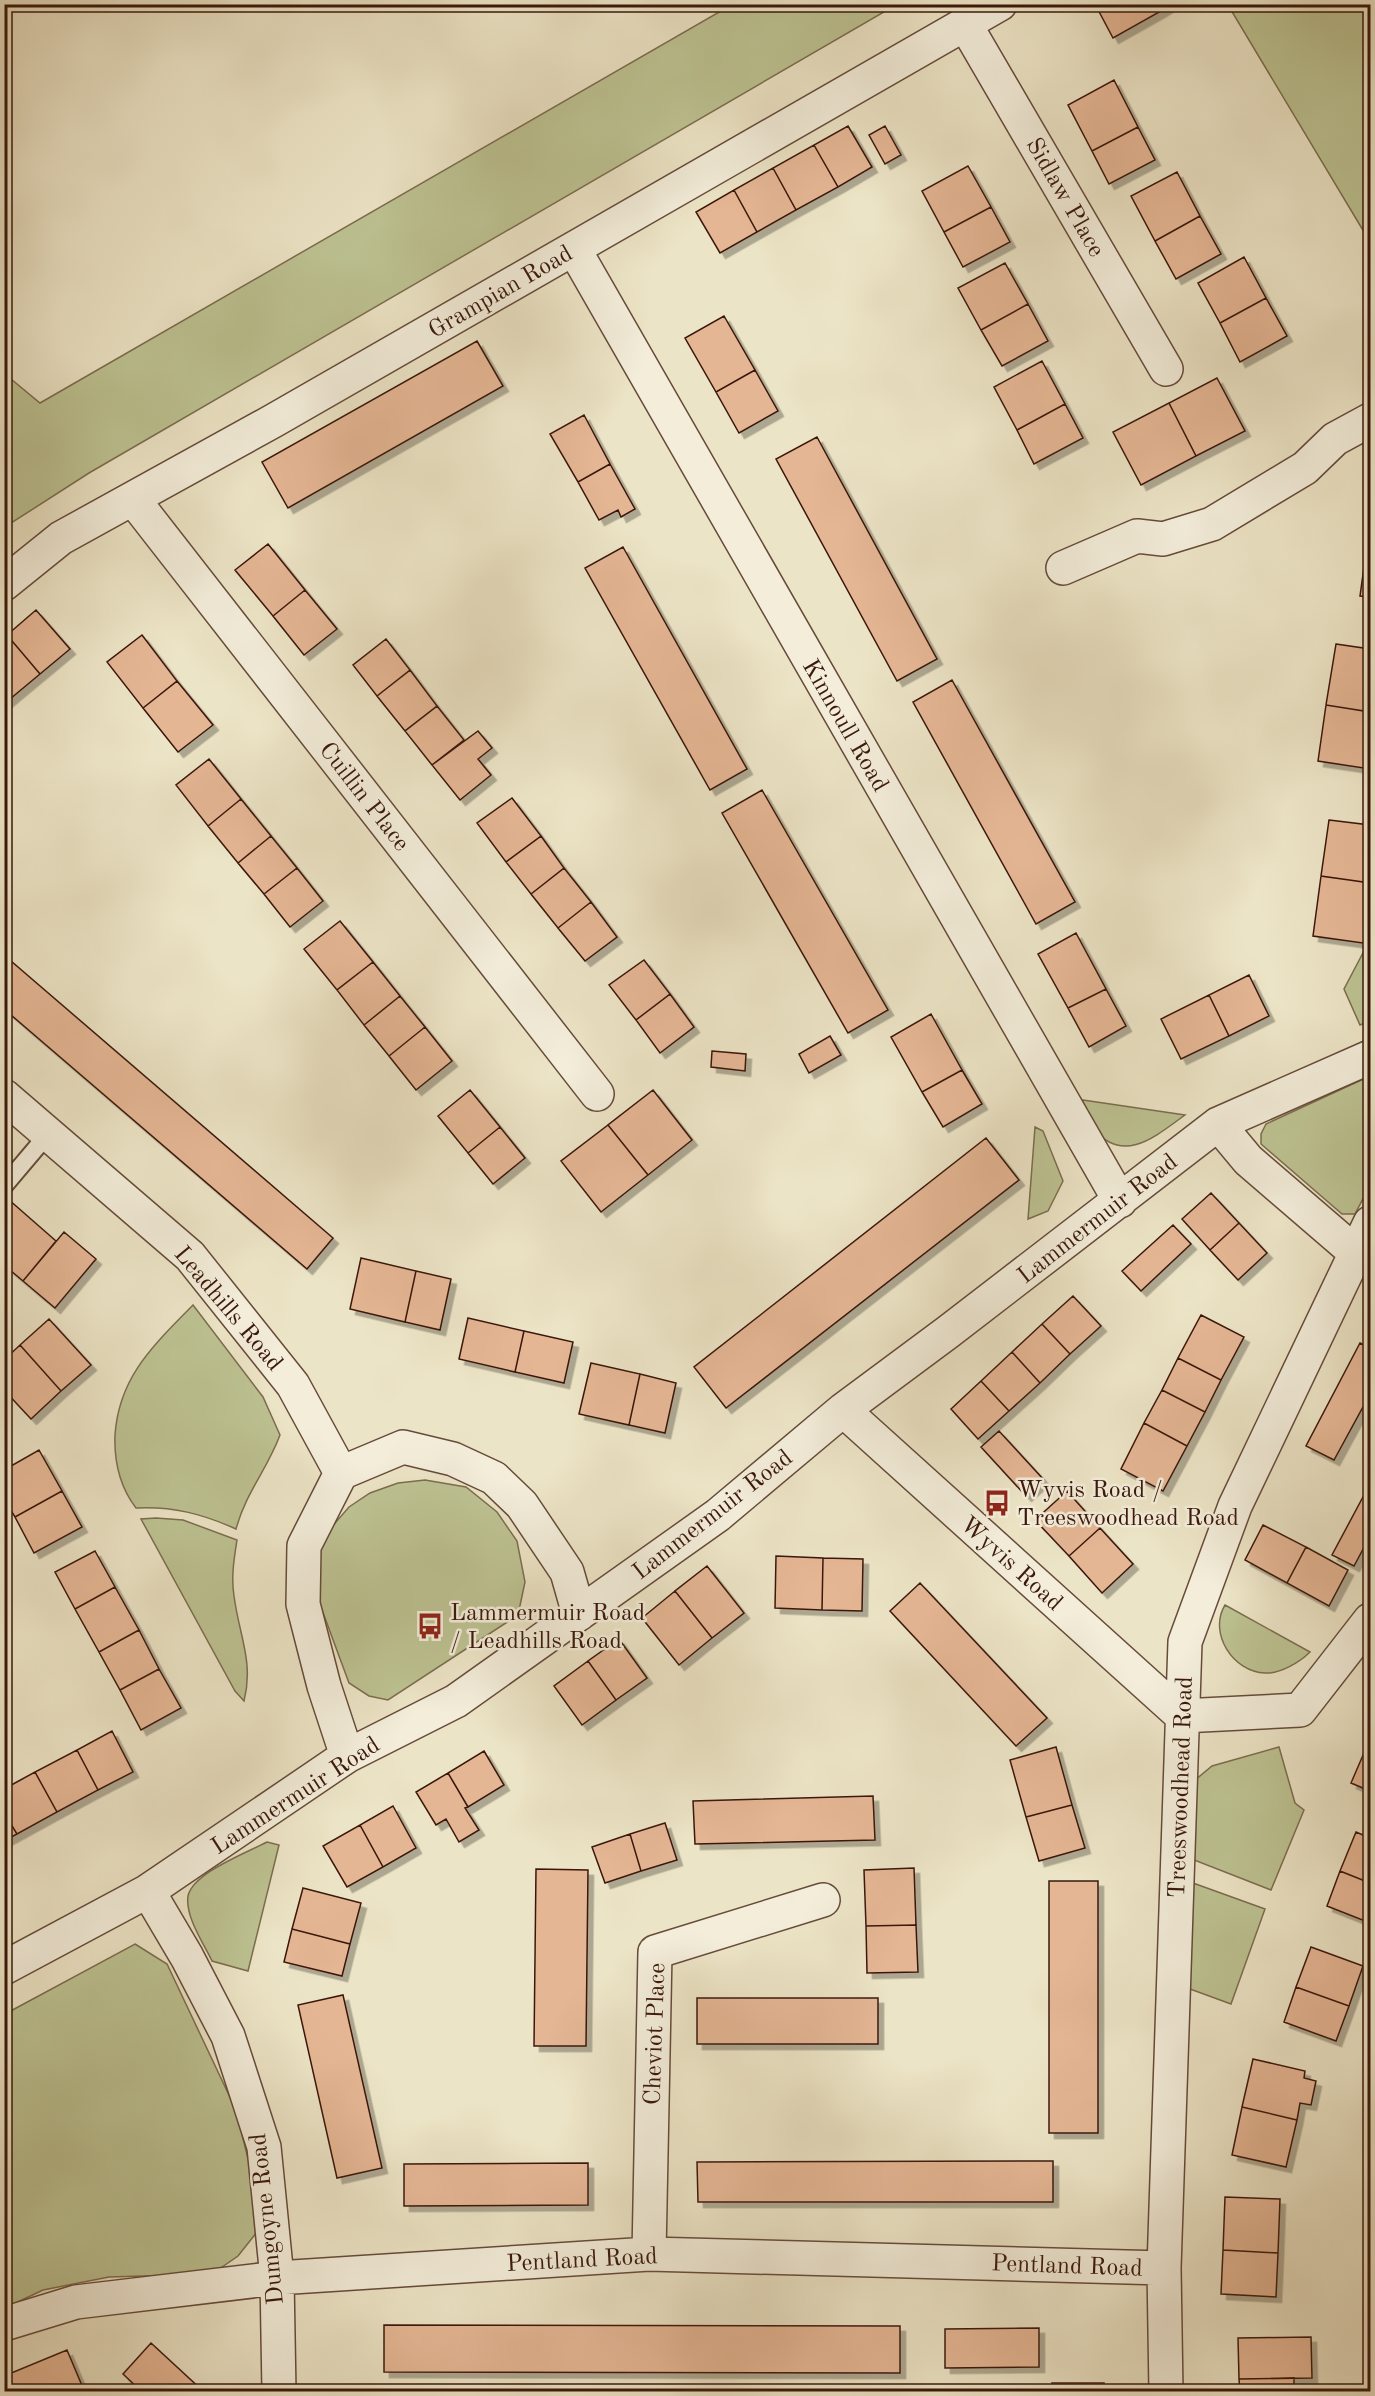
<svg xmlns="http://www.w3.org/2000/svg" width="1375" height="2396" font-family="'Old Standard TT',serif">
<defs>
<filter id="shadow"><feDropShadow dx="5.5" dy="5.5" stdDeviation="0" flood-color="#0004"/></filter>
</defs>
<rect width="100%" height="100%" fill="#ece4c6"/>
<filter id="stains"><feTurbulence type="fractalNoise" baseFrequency=".00333" numOctaves="4"/><feColorMatrix values="0 0 0 0 .2 0 0 0 0 .09 0 0 0 0 .02 0 0 0 .5 -.17"/></filter>
<radialGradient id="worn" r=".72"><stop offset=".6" stop-color="#630" stop-opacity="0"/><stop offset="1" stop-color="#630" stop-opacity=".3"/></radialGradient>
<path fill="#bdc292" stroke="#7c6d4e" stroke-width="1.5" d="M733 4 896 5 89 473 5 527V374L40 403Z
M1228 5H1370V242Z
M1365 949 1370 950V1021L1360 1025 1344 989Z
M1370 1076V1185L1355 1214H1342L1261 1144V1134L1266 1124Z
M1083 1100 1185 1115C1157 1135 1124 1165 1095 1130 1089 1122 1082 1109 1083 1100Z
M1035 1127 1043 1131 1063 1181 1048 1211 1028 1219Z
M193 1305 263 1397 280 1435C267 1470 246 1492 236 1529 203 1514 172 1506 136 1508 120 1487 114 1462 115 1435 119 1376 154 1345 193 1305Z
M425 1480 466 1487 497 1512 517 1541 525 1582 518 1615 388 1700 369 1696 349 1683 318 1599 317 1553 329 1530 349 1507 370 1493 398 1483Z
M156 1518 183 1520 237 1540C234 1559 231 1577 234 1596 239 1635 254 1662 244 1701L235 1691 141 1519Z
M1225 1605 1310 1652C1300 1662 1280 1674 1265 1673 1233 1672 1208 1633 1225 1605Z
M1279 1747 1295 1803 1304 1810 1271 1890 1189 1858 1183 1790 1212 1766Z
M267 1842 279 1845 248 1971 212 1961C204 1944 185 1917 188 1896 193 1873 246 1853 267 1842Z
M1193 1883 1265 1909 1231 2004 1179 1985Z
M135 1944 167 1964 236 2110 251 2171 257 2232 238 2256 212 2274 109 2277 43 2290 5 2308V2014Z"/>
<path fill="#e5b694" stroke="#3a180b" stroke-width="1.5" filter="url(#shadow)" d="M1095 4H1157L1161 11 1113 38Z
M1157 4H1172L1161 11Z
M1114 80 1138 127 1092 151 1068 105Z
M848 126 872 167 838 187 814 145Z
M885 126 901 155 885 164 869 135Z
M1138 127 1155 160 1109 184 1092 151Z
M814 145 838 187 796 210 773 168Z
M968 166 991 207 944 232 922 191Z
M773 168 796 210 757 232 734 190Z
M1177 172 1200 216 1155 241 1131 196Z
M734 190 757 232 720 253 696 212Z
M991 207 1010 242 963 267 944 232Z
M1200 216 1221 254 1176 279 1155 241Z
M1244 257 1266 298 1220 323 1198 283Z
M1005 263 1028 304 981 330 958 288Z
M1266 298 1287 336 1240 362 1220 323Z
M1028 304 1048 341 1002 366 981 330Z
M724 316 755 370 716 392 685 338Z
M477 341 503 386 288 508 262 462Z
M1042 361 1065 404 1017 430 994 387Z
M755 370 778 411 739 433 716 392Z
M1217 378 1245 431 1196 456 1169 403Z
M1169 403 1196 456 1141 485 1113 432Z
M1065 404 1083 438 1034 464 1017 430Z
M584 415 610 464 578 482 550 434Z
M817 437 937 659 897 681 776 459Z
M610 464 635 509 621 517 618 510 599 520 578 482Z
M1368 538 1370 539V597L1360 596Z
M268 544 305 590 273 616 235 570Z
M623 547 747 769 710 790 585 568Z
M305 590 337 629 304 655 273 616Z
M36 610 70 649 40 674 7 635Z
M7 635 40 674 4 704V636Z
M142 635 177 681 143 708 107 662Z
M386 639 410 670 377 696 353 665Z
M1336 644 1370 649V712L1326 705Z
M410 670 437 706 405 731 377 696Z
M952 680 1075 902 1036 924 913 702Z
M177 681 213 725 178 752 143 708Z
M1326 705 1370 712V769L1318 761Z
M437 706 464 740 432 765 405 731Z
M478 731 492 748 478 759 491 775 460 800 432 765Z
M209 759 241 799 208 826 176 785Z
M762 790 888 1010 848 1033 722 813Z
M512 798 541 836 506 862 477 823Z
M241 799 271 836 238 863 208 826Z
M1329 820 1370 825V883L1321 876Z
M271 836 297 868 264 894 238 863Z
M541 836 564 868 531 894 506 862Z
M297 868 323 901 290 927 264 894Z
M564 868 591 902 558 928 531 894Z
M1321 876 1370 883V944L1313 936Z
M591 902 617 937 585 961 558 928Z
M340 921 373 962 337 990 304 949Z
M1076 933 1106 989 1068 1008 1038 954Z
M4 955 333 1238 307 1269 4 1009Z
M644 960 670 994 636 1020 609 985Z
M373 962 400 996 364 1025 337 990Z
M1249 975 1269 1016 1229 1036 1209 995Z
M1106 989 1126 1026 1089 1047 1068 1008Z
M670 994 694 1027 660 1053 636 1020Z
M1209 995 1229 1036 1181 1059 1161 1019Z
M400 996 425 1027 389 1056 364 1025Z
M931 1014 962 1070 922 1092 891 1037Z
M425 1027 452 1061 416 1090 389 1056Z
M830 1036 841 1055 809 1073 799 1054Z
M712 1051 746 1054 745 1071 711 1067Z
M962 1070 982 1104 943 1127 922 1092Z
M470 1090 500 1127 468 1153 438 1116Z
M653 1090 692 1140 648 1175 608 1125Z
M608 1125 648 1175 601 1212 561 1161Z
M500 1127 525 1158 493 1184 468 1153Z
M986 1138 1019 1180 726 1408 694 1367Z
M1211 1193 1239 1223 1210 1250 1182 1219Z
M8 1199 56 1241 23 1281 4 1265V1203Z
M1239 1223 1267 1253 1238 1280 1210 1250Z
M1173 1225 1191 1244 1141 1291 1122 1271Z
M64 1232 96 1259 55 1308 23 1281Z
M361 1258 416 1271 405 1322 350 1309Z
M416 1271 451 1279 440 1330 405 1322Z
M1073 1296 1101 1326 1070 1354 1042 1324Z
M1201 1315 1244 1337 1221 1380 1178 1358Z
M468 1318 524 1331 515 1372 459 1359Z
M49 1319 91 1365 61 1391 20 1345Z
M1042 1324 1070 1354 1040 1383 1012 1352Z
M524 1331 573 1342 564 1383 515 1372Z
M1360 1343 1370 1348V1394L1334 1460 1306 1446Z
M20 1345 61 1391 31 1419 4 1390V1360Z
M1012 1352 1040 1383 1009 1411 981 1381Z
M1178 1358 1221 1380 1205 1412 1162 1390Z
M591 1363 640 1374 629 1425 579 1414Z
M640 1374 676 1383 665 1433 629 1425Z
M981 1381 1009 1411 978 1439 951 1409Z
M1162 1390 1205 1412 1187 1446 1144 1423Z
M1144 1423 1187 1446 1163 1491 1121 1469Z
M999 1431 1044 1480 1026 1496 981 1447Z
M39 1450 62 1491 15 1517 4 1499V1470Z
M62 1491 82 1527 34 1553 15 1517Z
M1067 1491 1100 1528 1069 1556 1035 1520Z
M1364 1495 1370 1499V1536L1354 1566 1332 1555Z
M1263 1525 1306 1547 1287 1583 1245 1560Z
M1100 1528 1133 1564 1102 1593 1069 1556Z
M1306 1547 1348 1570 1329 1606 1287 1583Z
M95 1551 115 1587 75 1609 55 1572Z
M776 1556 823 1558 822 1610 775 1608Z
M823 1558 863 1559 862 1611 822 1610Z
M707 1566 744 1613 712 1638 675 1591Z
M920 1583 1047 1718 1016 1746 890 1611Z
M115 1587 139 1630 99 1652 75 1609Z
M675 1591 712 1638 679 1665 642 1618Z
M139 1630 159 1669 120 1690 99 1652Z
M619 1639 647 1678 616 1700 588 1661Z
M588 1661 616 1700 582 1725 554 1686Z
M159 1669 181 1708 141 1730 120 1690Z
M112 1731 133 1772 98 1790 77 1750Z
M1370 1739V1791L1351 1783Z
M1056 1747 1072 1805 1026 1817 1010 1760Z
M77 1750 98 1790 57 1812 35 1772Z
M484 1751 504 1785 468 1807 448 1773Z
M35 1772 57 1812 17 1834 4 1813V1789Z
M448 1773 468 1807 465 1808 479 1830 459 1842 446 1819 436 1825 416 1792Z
M873 1796 875 1840 695 1844 693 1801Z
M1072 1805 1085 1848 1039 1861 1026 1817Z
M393 1806 416 1848 383 1867 360 1825Z
M4 1813 17 1834 4 1841Z
M665 1823 677 1860 641 1871 630 1834Z
M360 1825 383 1867 347 1887 323 1846Z
M1356 1832 1370 1838V1883L1340 1871Z
M630 1834 641 1871 605 1883 592 1847Z
M914 1868 916 1925 866 1926 864 1870Z
M536 1869 588 1870 586 2046H534Z
M1340 1871 1370 1883V1923L1327 1906Z
M1049 1881H1098V2133H1049Z
M303 1888 361 1903 350 1944 292 1929Z
M916 1925 918 1972 867 1973 866 1926Z
M292 1929 350 1944 342 1976 284 1962Z
M1311 1947 1363 1966 1349 2006 1296 1987Z
M1296 1987 1349 2006 1336 2041 1284 2022Z
M343 1995 382 2168 337 2178 298 2005Z
M697 1998H878V2044H697Z
M1253 2059 1305 2071 1304 2078 1316 2081 1311 2105 1300 2103 1297 2120 1242 2107Z
M1242 2107 1297 2120 1286 2167 1232 2155Z
M1053 2161V2202H698L697 2162Z
M588 2163V2205L404 2206V2164Z
M1225 2197 1280 2199 1278 2253 1223 2250Z
M1223 2250 1278 2253 1276 2297 1221 2294Z
M384 2325 900 2326V2373L384 2372Z
M1039 2328V2367L945 2368V2329Z
M1311 2337 1312 2378 1239 2379 1238 2338Z
M151 2343 204 2392H142L123 2374Z
M67 2350 83 2388 75 2392H4V2376Z
M1294 2378V2392H1240L1239 2379Z
M1052 2383H1104V2392H1053Z"/>
<g fill="none" stroke-linecap="round" stroke-linejoin="round">
<g stroke="#664b3a" stroke-width="20">
<path id="service" d="M4 1186 48 1134"/>
</g>
<g stroke="#664b3a" stroke-width="36">
<path id="minor" d="M965 24 1166 369
M574 249 1120 1201
M133 499 597 1094
M1063 568 1137 536 1163 539 1212 524 1305 468 1335 439 1370 420
M4 584 61 538 273 421 1000 4
M4 1096 190 1256 293 1385 341 1473
M1218 1124 1248 1160 1356 1253
M843 1410 1182 1716 1300 1710 1370 1620
M347 1756 324 1686 303 1604 304 1546 341 1473 403 1447 453 1459 494 1478 522 1505 567 1572 579 1614
M148 1891 187 1957 228 2036 264 2147 277 2278 279 2392
M4 1968 148 1891 347 1756 456 1701 718 1515 843 1410 948 1332 1218 1124 1370 1057
M649 2254 655 1952 823 1900
M4 2324 76 2302 277 2278 649 2254 1164 2268
M1166 2392 1164 2268 1185 1642 1235 1506 1370 1223"/>
</g>
<use href="#service" stroke="#f3edda" stroke-width="16"/>
<use href="#minor" stroke="#f3edda" stroke-width="33"/>
</g>
<defs>
<g id="bus-bare" transform="scale(2.07)"><path d="M-5-6H5V4H4V6H2V4H-2V6H-4V4H-5ZM-3.5-4V0h7V-4ZM-3.5 1.2v1.5H-2V1.2ZM2 1.2v1.5H3.5V1.2Z" fill="#8f2418" stroke="#f3edda" stroke-width="2.5" paint-order="stroke"/></g>
</defs>
<g fill-rule="evenodd">
<use href="#bus-bare" x="997" y="1503"/>
<use href="#bus-bare" x="430" y="1626"/>
</g>
<g text-anchor="middle" stroke-width="5" stroke-linejoin="round" paint-order="stroke">
<g font-size="24" fill="#3a180b" stroke="#f3edda">
<text transform="translate(1066 197) rotate(60)" y="8">Sidlaw Place</text>
<text transform="translate(500 291) rotate(-30)" y="8">Grampian Road</text>
<text transform="translate(846 725) rotate(60)" y="8">Kinnoull Road</text>
<text transform="translate(365 796) rotate(52)" y="8">Cuillin Place</text>
<text transform="translate(1097 1218) rotate(-38)" y="8">Lammermuir Road</text>
<text transform="translate(229 1308) rotate(50)" y="8">Leadhills Road</text>
<text transform="translate(712 1514) rotate(-38)" y="8">Lammermuir Road</text>
<text transform="translate(1012 1563) rotate(42)" y="8">Wyvis Road</text>
<text transform="translate(1180 1787) rotate(-88)" y="8">Treeswoodhead Road</text>
<text transform="translate(295 1795) rotate(-33)" y="8">Lammermuir Road</text>
<text transform="translate(654 2034) rotate(-88)" y="8">Cheviot Place</text>
<text transform="translate(266 2219) rotate(-96)" y="8">Dumgoyne Road</text>
<text transform="translate(582 2259) rotate(-3)" y="8">Pentland Road</text>
<text transform="translate(1067 2265) rotate(2)" y="8">Pentland Road</text>
</g>
<g font-size="24" fill="#3a180b" stroke="#f3edda" text-anchor="start">
<text x="1017" y="1497">Wyvis Road /<tspan x="1017" dy="28">Treeswoodhead Road</tspan></text>
<text x="450" y="1620">Lammermuir Road<tspan x="450" dy="28">/ Leadhills Road</tspan></text>
</g>
</g>
<rect width="1375" height="2396" fill="none" stroke="#ece4c6" stroke-width="24"/>
<rect x="6" y="6" width="1363" height="2384" fill="none" stroke="#3a180b" stroke-width="3"/>
<rect x="12" y="12" width="1351" height="2372" fill="none" stroke="#3a180b" stroke-width="1.5"/>
<rect width="100%" height="100%" filter="url(#stains)"/>
<rect width="100%" height="100%" fill="url(#worn)"/>
</svg>
